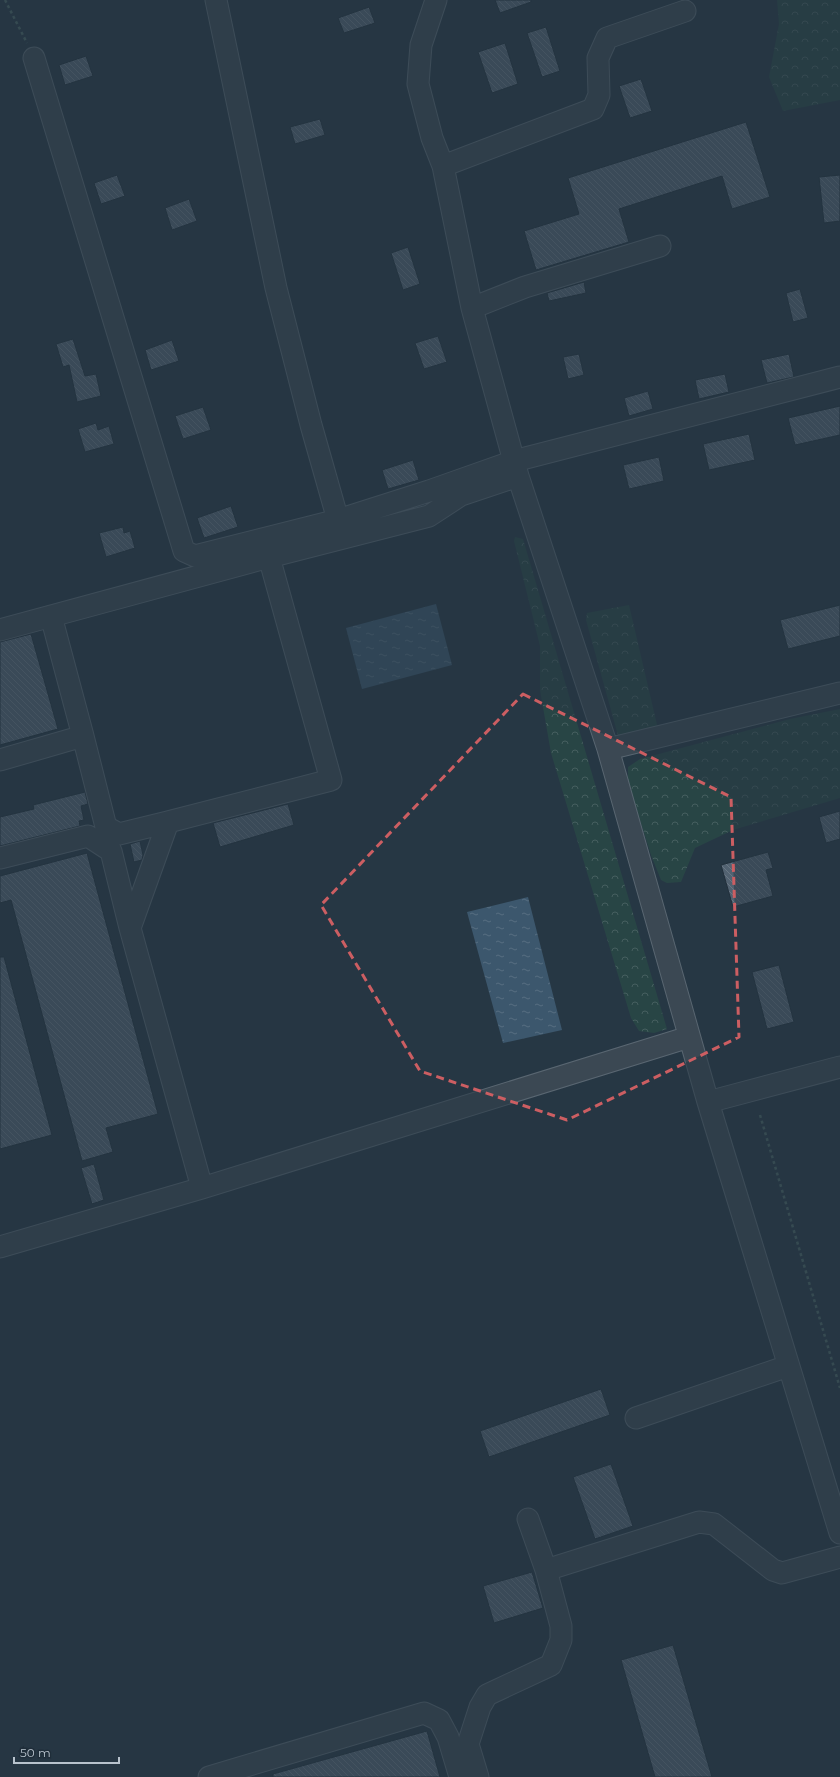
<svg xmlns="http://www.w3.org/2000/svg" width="840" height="1777" font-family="Montserrat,sans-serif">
<defs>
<pattern id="forest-crowns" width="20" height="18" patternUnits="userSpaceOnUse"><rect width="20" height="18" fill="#284545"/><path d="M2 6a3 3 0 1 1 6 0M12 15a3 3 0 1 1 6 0" fill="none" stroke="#455e5f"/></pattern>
<pattern id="water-ripples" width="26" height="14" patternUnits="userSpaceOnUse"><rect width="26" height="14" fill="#3c576d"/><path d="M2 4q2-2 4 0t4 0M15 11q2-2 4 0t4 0" fill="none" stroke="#566e81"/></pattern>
<pattern id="building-back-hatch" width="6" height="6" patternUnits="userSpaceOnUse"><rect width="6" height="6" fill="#526271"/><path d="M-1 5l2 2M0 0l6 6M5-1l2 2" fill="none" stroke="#697784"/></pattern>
</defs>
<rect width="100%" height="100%" fill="#263744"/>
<path fill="url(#forest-crowns)" d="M777 0H840V100L783 111 769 77 779 24Z
M515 537 523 539 667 1029 654 1033 639 1031 631 1018 551 753 540 690V646L514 541Z
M629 605 658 729 619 739 586 620 587 613Z
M840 709V798L733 830 695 848 681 882 667 883 661 880 651 855 628 782V767L640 759 790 719Z"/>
<path fill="url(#water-ripples)" d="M436 604 452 665 362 689 346 628Z
M528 897 562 1030 503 1043 467 912Z"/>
<path fill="url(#building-back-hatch)" stroke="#212f3b" d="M495 0H531V2L500 13Z
M369 7 375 23 344 33 338 18Z
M546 27 560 71 542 77 527 33Z
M505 43 518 84 492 93 478 52Z
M86 56 93 76 65 85 59 65Z
M641 79 652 111 630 118 619 86Z
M320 119 325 135 295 144 290 127Z
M746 122 770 197 732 209 722 176 619 209 629 242 536 270 524 231 579 214 568 178Z
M117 175 125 196 101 204 94 183Z
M840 175V221L824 223 819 177Z
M189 199 197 221 172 230 165 208Z
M408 247 420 284 403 290 391 253Z
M584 282 586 293 549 301 547 293Z
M800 289 808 318 793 322 786 293Z
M438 336 447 362 424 369 415 343Z
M73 339 85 376 96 374 101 396 77 402 69 365 63 367 56 344Z
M172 340 179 361 151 370 145 350Z
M579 354 584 375 568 379 563 357Z
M789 354 794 377 767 383 761 360Z
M725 374 729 392 699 399 695 380Z
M648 391 653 409 629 416 624 398Z
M840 406V435L795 445 788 418Z
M203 407 211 430 183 439 175 416Z
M96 423 98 430 109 426 114 444 85 452 78 429Z
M749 434 755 460 709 470 703 444Z
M659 457 664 481 629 489 623 465Z
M413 460 419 480 388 489 382 470Z
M231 506 238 527 204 538 197 518Z
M123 527 124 533 130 531 135 548 106 557 99 533Z
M840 605V636L788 649 780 620Z
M31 634 58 729 0 745V642Z
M85 792 88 804 81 806 84 820 79 821 80 826 0 846V817L34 809 33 805Z
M288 804 294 825 220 847 213 823Z
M840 811V839L826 843 819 817Z
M140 841 143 855 142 860 134 862 130 844Z
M768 852 773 868 766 870 773 896 733 907 721 865Z
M87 853 158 1114 106 1128 113 1152 82 1161 11 900 0 903V876Z
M0 957H4L52 1135 0 1149Z
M779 965 794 1022 767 1029 752 972Z
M94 1164 104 1200 92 1204 81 1168Z
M601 1389 610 1415 489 1457 480 1431Z
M611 1464 633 1526 595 1539 573 1477Z
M532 1572 543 1608 494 1623 483 1586Z
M673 1645 712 1777H655L621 1660Z
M427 1731 440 1777H273V1774Z"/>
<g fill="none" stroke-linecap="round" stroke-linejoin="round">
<g stroke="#596671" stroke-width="23">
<path id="minor" d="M216 0 276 288 311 425 338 520
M436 0 421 45 418 84 432 138 443 166 472 308 518 476 608 749 708 1102 840 1533
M34 58 184 551 195 556 338 520 429 491 514 461 840 377
M443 166 593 109 599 95 598 58 607 38 685 11
M472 308 525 287 660 246
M269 557 429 516 461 495 518 476
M0 630 269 557 331 780 168 822 130 928
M83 736 106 827 119 834 168 822
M608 749 840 693
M0 760 83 736 51 616
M0 858 88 836 111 851 130 928 202 1188
M708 1102 840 1067
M0 1247 202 1188 689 1037
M636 1418 788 1366
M546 1570 699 1522 714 1524 773 1570 782 1573 840 1557
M209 1777 424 1713 439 1720 448 1737 460 1777
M478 1777 468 1744 480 1707 487 1695 551 1665 561 1640V1626L546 1570 528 1519"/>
</g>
<path stroke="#496262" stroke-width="2.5" stroke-dasharray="3 3" stroke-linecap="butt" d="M5 0 27 43
M760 1115 840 1388"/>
<use href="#minor" stroke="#3b4853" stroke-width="21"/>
</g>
<path d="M0 0H840V1777H0ZM523 694 731 797 739 1037 567 1120 420 1071 321 905Z" fill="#263744" fill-opacity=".55" fill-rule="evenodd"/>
<path fill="none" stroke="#cc5e62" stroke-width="3" stroke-dasharray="8 5" stroke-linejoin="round" d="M523 694 731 797 739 1037 567 1120 420 1071 321 905Z"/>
<path d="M14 1757v6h105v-6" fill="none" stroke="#b8c3cd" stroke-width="2"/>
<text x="20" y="1757" font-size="12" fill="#b8c3cd" stroke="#1f2d39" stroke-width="3" paint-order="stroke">50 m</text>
</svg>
